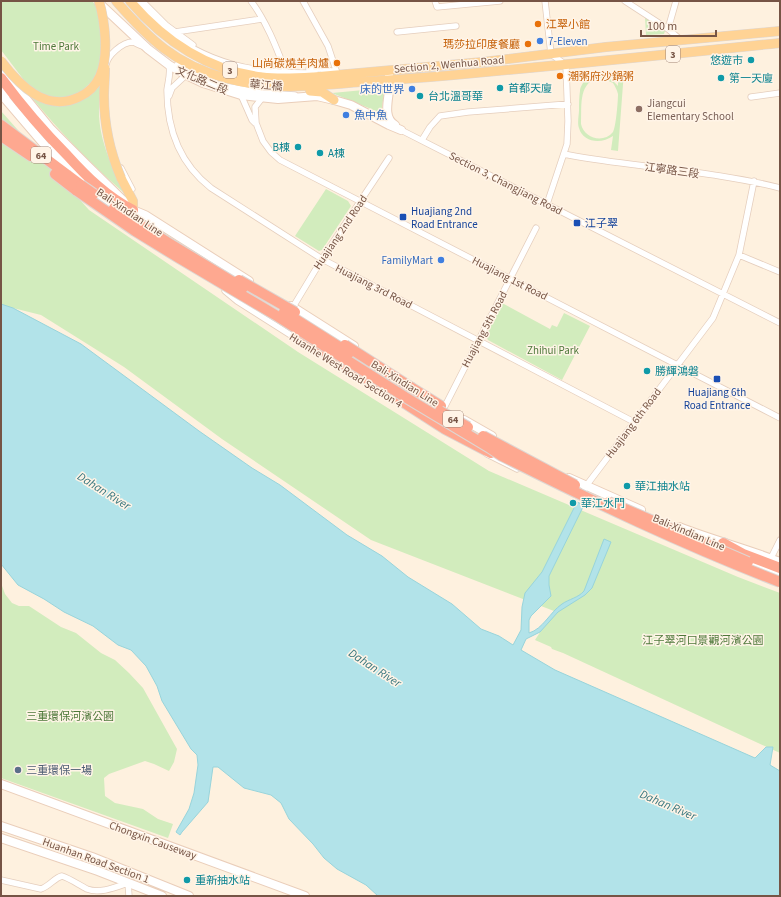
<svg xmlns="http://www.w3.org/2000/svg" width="781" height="897" font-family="'Source Sans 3','Noto Sans TC',sans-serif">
<rect width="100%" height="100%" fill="#fef1df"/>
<path fill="#d2ecbd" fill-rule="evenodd" d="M1 1H92L99 9 102 52 97 78 84 92 54 100 30 88 1 50Z
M645 17 665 31 664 34 646 35Z
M104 71C103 83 99 96 99 108 98 140 113 168 126 197L123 192C90 163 60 132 32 98L68 103Z
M624 71 618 151 611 150 613 136C602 144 583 143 579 128 577 123 579 115 579 110 579 104 579 97 580 91 580 87 583 83 585 80 595 65 610 77 618 86V72ZM596 78H602L613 83C615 86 617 90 618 94 618 101 616 127 613 132 603 144 584 138 581 124 582 107 578 86 596 78Z
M385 88 381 113 332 93Z
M1 111 89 210 298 352 489 471 738 577 780 593V753L563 653 552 649 551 647 535 640 554 611 371 540 222 439 124 367 41 315 1 305Z
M326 189 348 201 351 206 322 250 319 251 295 236Z
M502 303 550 329 552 325 557 327 564 313 590 326 562 380 488 340 486 336Z
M1 583 5 594 12 603 19 606H29L61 627 76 633 101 653 115 660 129 673 143 688 177 749 174 762 169 771 154 764 145 761 109 774 104 778 105 796 115 803 143 809 158 819 173 824 168 838 1 778Z"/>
<path fill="#b2e3e9" stroke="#98d4db" d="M1 304 13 308 81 344 199 431 252 468 280 485 347 535 382 556 408 577 452 604 481 629 499 636 513 645 521 630 522 607 525 593 542 572 577 502 584 505 549 576V585L551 596 531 616 529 620V633C543 629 550 612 562 604 569 599 578 598 584 591L604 539 611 542 592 588 585 595 558 612 540 632 526 639 521 650 555 670 755 758 766 747H773L770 765 780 771V896H378L366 885 337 869 324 858 313 844 289 819 281 803 271 795 244 788 218 767H213L208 802 182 832 180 835 176 832 189 809 194 793 198 765 197 755 191 749 162 701 157 686 146 666 131 650 118 645 93 626 64 612 44 599 18 585 1 564Z"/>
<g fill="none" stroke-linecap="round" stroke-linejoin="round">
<g stroke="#e5cebd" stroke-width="7">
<path id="street" d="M137 1C143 10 152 18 160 25 205 65 257 74 315 73
M142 1 166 25 193 45
M251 1C266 21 276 46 285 70
M303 1 328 46 337 73H333
M435 1 437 7 500 1
M545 1 551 54 566 65 568 121 567 144 547 204
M625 1 668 29 682 41
M668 29 676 1
M175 32 262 19
M397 32 456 26
M106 65C107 56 122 42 133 42 136 43 139 45 142 46
M169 65C171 73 168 82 167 90 167 129 179 163 211 188L322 259 634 422
M177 65 192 74 216 83
M309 69H321L336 72
M224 86 263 93 295 95
M1 88 7 96
M241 95 252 120 255 123
M169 96 172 88 186 75
M751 97 780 93
M262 98 255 107 256 123 263 141 271 152 280 160 780 418
M401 130 780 323
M422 140 430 127 440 116 468 112 568 104
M51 146 85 182
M564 154C588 159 613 162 637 165 684 171 734 176 780 188
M121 168 132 189
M739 255 780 272
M225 291 237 301 300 341
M293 307 322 259 389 158
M444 408 536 228
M487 454 517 469
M580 495H582L586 486 713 318 739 255 754 181
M771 558 780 540
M1 880 41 889C50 886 54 878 62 876 71 879 79 885 87 889 100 894 116 887 128 883
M128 883 129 896"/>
</g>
<g stroke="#eaceba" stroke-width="10">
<path id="secondary" d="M99 3 148 49 169 65 186 75 203 83 241 95 278 99 317 96 334 100 351 105 389 125 401 130
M1 68 50 128 87 165 133 210 145 215 249 281
M389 75C393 90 379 116 395 125
M1 94 66 170
M91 188 118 212
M291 306 354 346
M464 420 492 436
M569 478 641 510
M679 527C712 540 747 549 780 562
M741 561 780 576
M1 784 305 896
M1 826 92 857 189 896
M1 838 98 871 162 896"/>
</g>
<g stroke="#ded6d2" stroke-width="10">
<path id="primary" d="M116 1C149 39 176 65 225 78 269 91 315 86 360 82 383 80 406 79 430 77 546 67 663 55 780 43
M130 1C165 42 207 70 262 77 279 79 296 78 314 77L483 62 606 47 780 31
M310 91 322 92 334 100
M121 178 133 201V210"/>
</g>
<g stroke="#ded6d2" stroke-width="12">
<path id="highway" d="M1 78C21 105 43 131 67 155 86 176 107 197 133 210
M1 125 81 185
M1 136 31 156
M55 174 77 191
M299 335 445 429 491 453
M412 388 441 406
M723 543 743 554 780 568"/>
</g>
<use href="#street" stroke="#fff" stroke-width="5.5"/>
<use href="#secondary" stroke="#fff" stroke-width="8"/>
<use href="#primary" stroke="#ffd395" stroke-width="9"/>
<use href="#highway" stroke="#fea890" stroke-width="10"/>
<g stroke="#ded6d2" stroke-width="10" stroke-linecap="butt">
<path id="primary-bridge" d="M1 61C19 85 46 113 79 97 88 93 96 85 100 76 109 56 105 22 99 1
M105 68C105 78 104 87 104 96 104 125 110 152 121 178"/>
</g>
<g stroke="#ded6d2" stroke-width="12" stroke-linecap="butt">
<path id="highway-bridge" d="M81 185 94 194
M77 191 135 231 179 258 277 316 405 397 490 448 502 456C594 502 684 545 780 582
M114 208 167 242 243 288
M239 280 295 312
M284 312 349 353
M345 345 412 388
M440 411 468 427
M483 436 575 485
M609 502 748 562"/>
</g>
<use href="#primary-bridge" stroke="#ffd395" stroke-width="9"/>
<use href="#highway-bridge" stroke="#fea890" stroke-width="10"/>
</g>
<g fill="#e8710a" stroke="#fff4e7" stroke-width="1.5">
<circle cx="538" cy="24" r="4"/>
<circle cx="528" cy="44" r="4"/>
<circle cx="337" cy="63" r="4"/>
<circle cx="560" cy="76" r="4"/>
</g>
<g fill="#3f7fe0" stroke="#fff4e7" stroke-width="1.5">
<circle cx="540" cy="41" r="4"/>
<circle cx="412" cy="89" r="4"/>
<circle cx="346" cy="115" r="4"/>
<circle cx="441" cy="260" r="4"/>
</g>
<g fill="#0f9aa8" stroke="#fff4e7" stroke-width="1.5">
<circle cx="751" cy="60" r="4"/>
<circle cx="721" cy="78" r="4"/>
<circle cx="500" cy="88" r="4"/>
<circle cx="420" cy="96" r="4"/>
<circle cx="298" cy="147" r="4"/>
<circle cx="320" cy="153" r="4"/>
<circle cx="647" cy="371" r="4"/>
<circle cx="627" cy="486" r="4"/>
<circle cx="573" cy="503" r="4"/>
<circle cx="187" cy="880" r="4"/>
</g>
<circle fill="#8d6e63" stroke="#fff4e7" stroke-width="1.5" cx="639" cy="109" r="4"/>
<g fill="#1a4fb4" stroke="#fff4e7" stroke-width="1.5">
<rect x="399" y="213" width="8" height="8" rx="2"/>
<rect x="573" y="219" width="8" height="8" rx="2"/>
<rect x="713" y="375" width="8" height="8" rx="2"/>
</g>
<circle fill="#5c6f8a" stroke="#fff4e7" stroke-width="1.5" cx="18" cy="770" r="4"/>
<g text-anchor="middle" stroke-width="3" stroke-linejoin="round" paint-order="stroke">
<g fill="#fff4e7" stroke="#9f8476" stroke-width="1">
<rect x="666" y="46" width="14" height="16" rx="3"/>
<rect x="223" y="62" width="14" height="16" rx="3"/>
<rect x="31" y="147" width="20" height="16" rx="3"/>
<rect x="443" y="411" width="20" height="16" rx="3"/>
</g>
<g font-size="10" font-weight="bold" fill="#765445">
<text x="673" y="58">3</text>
<text x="230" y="74">3</text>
<text x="41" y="159">64</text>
<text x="453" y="423">64</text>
</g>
<g font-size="11" fill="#c56008" stroke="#fff4e7" text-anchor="start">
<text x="546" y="28">江翠小館</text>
<text x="520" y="48" text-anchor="end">瑪莎拉印度餐廳</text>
<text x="329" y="67" text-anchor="end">山尚碳燒羊肉爐</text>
<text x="568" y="80">潮粥府沙鍋粥</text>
</g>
<g font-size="11" fill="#366cbe" stroke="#fff4e7" text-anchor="start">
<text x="548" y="45">7-Eleven</text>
<text x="404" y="93" text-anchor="end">床的世界</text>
<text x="354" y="119">魚中魚</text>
<text x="433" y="264" text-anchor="end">FamilyMart</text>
</g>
<g font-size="11" fill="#4e783a" stroke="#fff4e7">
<text x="56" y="50">Time Park</text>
<text x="553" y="354">Zhihui Park</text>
<text x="703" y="644">江子翠河口景觀河濱公園</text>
<text x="70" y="720">三重環保河濱公園</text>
</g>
<g font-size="11" fill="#0d838f" stroke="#fff4e7" text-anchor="start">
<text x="743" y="64" text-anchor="end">悠遊市</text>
<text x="729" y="82">第一天廈</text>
<text x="508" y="92">首都天廈</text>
<text x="428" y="100">台北溫哥華</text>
<text x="290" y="151" text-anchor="end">B棟</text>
<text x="328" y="157">A棟</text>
<text x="655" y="375">勝輝鴻磐</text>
<text x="635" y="490">華江抽水站</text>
<text x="581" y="507">華江水門</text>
<text x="195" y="884">重新抽水站</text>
</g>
<g font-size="11" fill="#765445" stroke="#fff4e7">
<text transform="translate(449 64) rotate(-5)" y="4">Section 2, Wenhua Road</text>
<text transform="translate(202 80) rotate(23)" y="4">文化路二段</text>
<text transform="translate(266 85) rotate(5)" y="4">華江橋</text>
<text transform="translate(672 170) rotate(8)" y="4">江寧路三段</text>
<text transform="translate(506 183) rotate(27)" y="4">Section 3, Changjiang Road</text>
<text transform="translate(130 212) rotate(34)" y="4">Bali-Xindian Line</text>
<text transform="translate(340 232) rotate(-56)" y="4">Huajiang 2nd Road</text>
<text transform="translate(510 278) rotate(27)" y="4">Huajiang 1st Road</text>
<text transform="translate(374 286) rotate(27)" y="4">Huajiang 3rd Road</text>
<text transform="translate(484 329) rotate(-62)" y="4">Huajiang 5th Road</text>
<text transform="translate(346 370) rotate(32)" y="4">Huanhe West Road Section 4</text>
<text transform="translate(405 383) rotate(32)" y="4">Bali-Xindian Line</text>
<text transform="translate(633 423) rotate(-53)" y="4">Huajiang 6th Road</text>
<text transform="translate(689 532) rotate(23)" y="4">Bali-Xindian Line</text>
<text transform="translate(153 840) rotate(20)" y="4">Chongxin Causeway</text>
<text transform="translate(96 860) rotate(20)" y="4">Huanhan Road Section 1</text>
</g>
<g font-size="11" fill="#785e54" stroke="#fff4e7" text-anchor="start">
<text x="647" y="107">Jiangcui<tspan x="647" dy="13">Elementary School</tspan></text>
</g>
<g font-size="11" fill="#164399" stroke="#fff4e7" text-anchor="start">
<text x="411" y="215">Huajiang 2nd<tspan x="411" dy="13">Road Entrance</tspan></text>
<text x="585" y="227">江子翠</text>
<text x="717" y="396" text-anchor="middle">Huajiang 6th<tspan x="717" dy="13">Road Entrance</tspan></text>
</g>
<g font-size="11" fill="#4e5e75" stroke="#fff4e7" text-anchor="start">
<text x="26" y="774">三重環保一場</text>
</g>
<g font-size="12" font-style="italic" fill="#37767e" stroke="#fff4e7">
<text transform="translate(104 491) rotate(32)" y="4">Dahan River</text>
<text transform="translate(375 668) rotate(33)" y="4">Dahan River</text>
<text transform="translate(668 805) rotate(23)" y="4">Dahan River</text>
</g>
</g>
<rect width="781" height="897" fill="none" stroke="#765445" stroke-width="4"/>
<path d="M641 30v6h75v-6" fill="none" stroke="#765445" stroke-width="2"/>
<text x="647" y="30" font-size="12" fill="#765445" stroke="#fff4e7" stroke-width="3" paint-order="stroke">100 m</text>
</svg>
